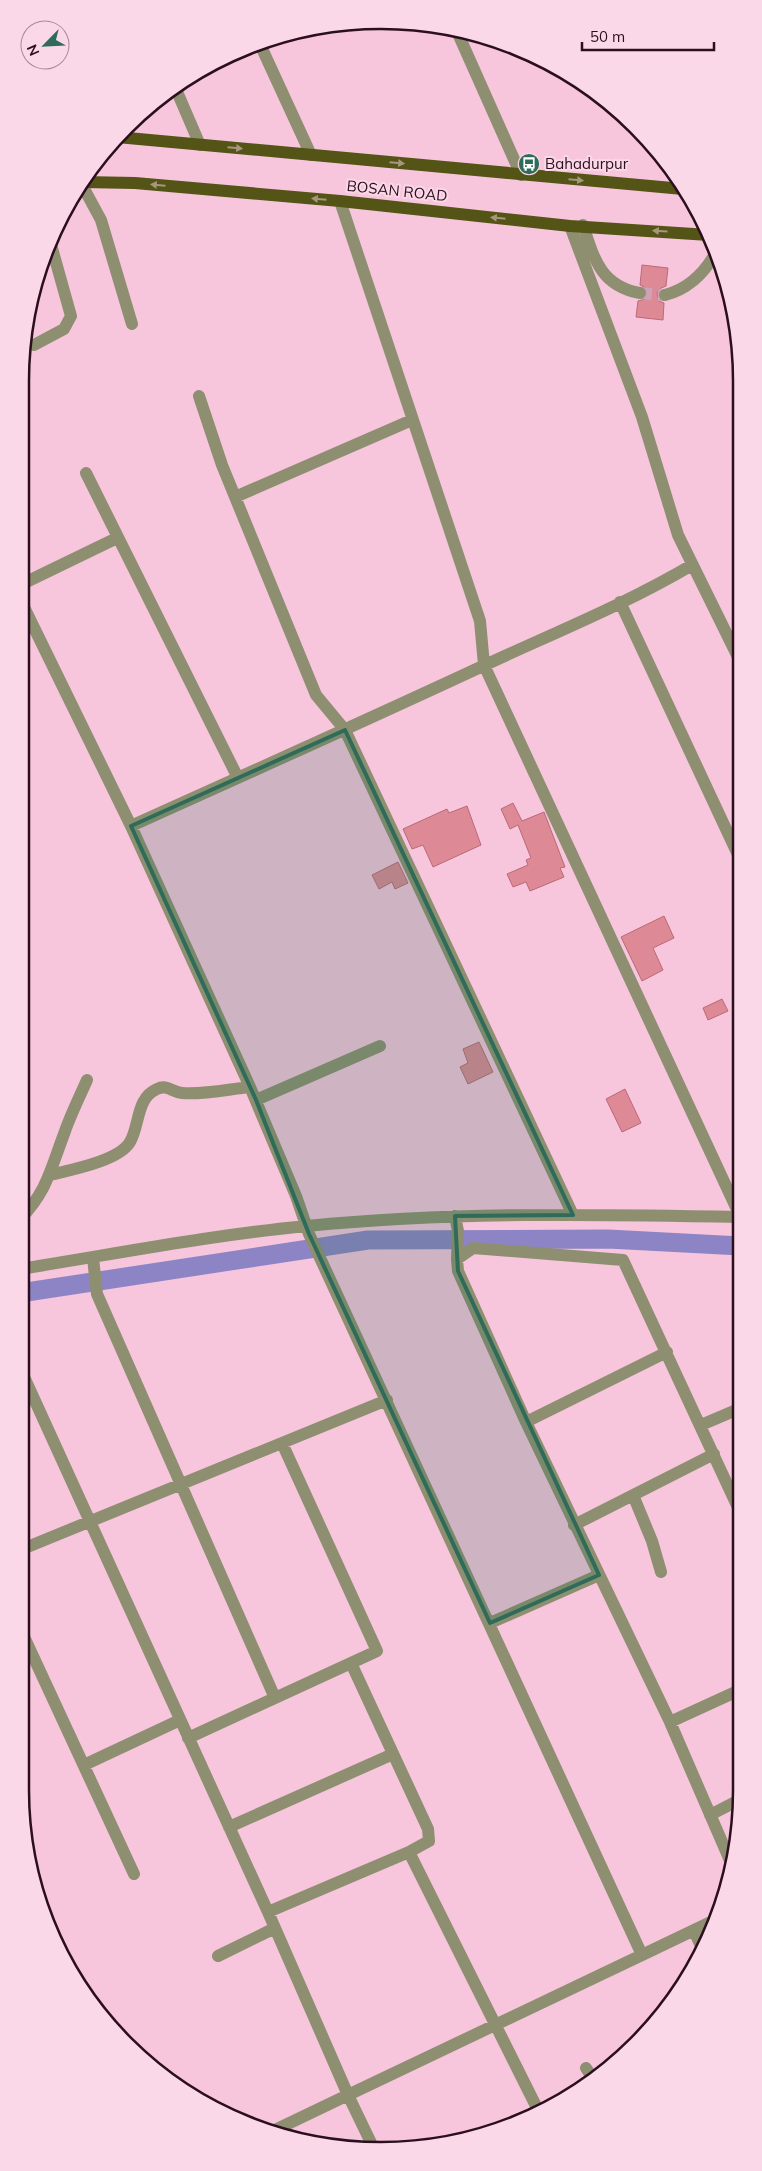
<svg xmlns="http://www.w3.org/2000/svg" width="762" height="2171" font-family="Mulish,sans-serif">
<rect width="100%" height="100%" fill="#f7c6dc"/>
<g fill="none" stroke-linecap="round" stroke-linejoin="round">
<path stroke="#8d84c5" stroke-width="19" d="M20 1293 368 1240 608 1239 741 1246"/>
</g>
<path fill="#dd8996" stroke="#bb6977" d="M642 265 668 268 666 286 659 289 657 294 659 301 664 303 663 320 636 317 638 301 645 299 648 295 646 288 640 285Z
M513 803 522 821 544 812 565 867 560 868 564 877 530 891 526 882 513 887 507 874 528 865 526 860 531 858 518 825 510 829 501 809Z
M467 806 481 845 433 867 423 845 412 849 403 829 447 809 449 813Z
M398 862 408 883 395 889 392 882 379 889 372 875Z
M664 916 674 938 653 948 663 970 642 981 621 937Z
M722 999 728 1011 708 1020 703 1008Z
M479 1042 493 1072 468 1084 460 1067 468 1063 463 1049Z
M625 1089 641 1123 622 1132 606 1099Z"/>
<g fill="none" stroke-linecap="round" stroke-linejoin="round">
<path stroke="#cea1b6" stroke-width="12" stroke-dasharray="12 6" stroke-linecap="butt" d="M640 293 665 295"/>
<path stroke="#8e8f71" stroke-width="12" d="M456 29 521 175
M259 42 311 155
M175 87 200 145
M81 183 101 220 132 324
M340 201 480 621 484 665 740 1216
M583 225C594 259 601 286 640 293
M570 226 642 417 678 535 738 657
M665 295C688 289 703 275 715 254
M34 345 64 329 71 316 50 241
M199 396 222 465 316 695 345 730 573 1215
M86 473 238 778
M235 497 412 420
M20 585 117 538
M20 599 131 826 250 1087 296 1196 309 1234 642 1955 348 2095 374 2149
M620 602 740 859
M131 826C249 773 367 720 485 665 554 633 626 604 692 565
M256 1100 380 1046
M50 1175C70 1170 119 1161 130 1142 140 1125 136 1098 157 1089 167 1084 172 1092 182 1093 202 1095 230 1089 250 1087
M455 1216 458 1231 457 1259
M20 1219C47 1192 51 1168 64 1134 70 1116 79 1098 87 1080
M93 1258 97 1294 275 1698
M20 1269C115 1254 211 1235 307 1226 451 1212 596 1214 741 1217
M20 1368 268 1912 348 2095 275 2130
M526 1422 667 1352
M701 1425 741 1408
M282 1443 377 1651 351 1663 428 1829 429 1841 409 1852 538 2110
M633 1495 652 1541 661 1572
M574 1525 714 1454
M20 1550 387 1400
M490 1623 599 1575
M20 1628 134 1874
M670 1722 742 1689
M188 1738 351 1663
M84 1765 180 1720
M710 1815 741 1799
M229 1827 393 1754
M732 1865 670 1722 526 1422 458 1271 457 1259 473 1248 623 1260 741 1514
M268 1912 409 1852
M694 1931 701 1946
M642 1955 713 1921
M218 1956 275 1928
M586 2068 594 2080"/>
<path stroke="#545416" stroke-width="12" d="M117 137 683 189
M82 182 135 183 340 201 570 226 709 235"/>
</g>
<defs><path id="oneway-solid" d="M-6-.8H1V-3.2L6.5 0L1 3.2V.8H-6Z" transform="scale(1.25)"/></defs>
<g fill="#a7967e">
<use href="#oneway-solid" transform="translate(235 148) rotate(5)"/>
<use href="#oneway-solid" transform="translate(397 163) rotate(5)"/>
<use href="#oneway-solid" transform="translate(576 180) rotate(5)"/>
<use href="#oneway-solid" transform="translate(158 185) rotate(-175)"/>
<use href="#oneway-solid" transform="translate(319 199) rotate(-175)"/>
<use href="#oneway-solid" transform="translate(498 218) rotate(-174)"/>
<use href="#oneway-solid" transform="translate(660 231) rotate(-176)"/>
</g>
<path fill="#2e6c59" fill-opacity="0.2" stroke="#2e6c59" stroke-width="4" stroke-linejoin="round" d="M345 730 573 1215 455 1216 458 1271 599 1575 490 1623 309 1234 256 1100 131 826Z"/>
<defs>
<g id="bus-disc" transform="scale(1.125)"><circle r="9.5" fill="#2e6c59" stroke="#fad8e7"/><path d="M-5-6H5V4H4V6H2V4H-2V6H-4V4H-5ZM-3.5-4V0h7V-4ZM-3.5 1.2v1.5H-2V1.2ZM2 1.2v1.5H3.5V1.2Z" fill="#fff"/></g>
</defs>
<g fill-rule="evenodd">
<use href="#bus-disc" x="529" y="164"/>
</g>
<g text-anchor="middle" stroke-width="4" stroke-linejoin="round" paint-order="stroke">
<g font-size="15" fill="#2c0f1e" stroke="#fad8e7" text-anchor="start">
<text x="545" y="169">Bahadurpur</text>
</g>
<g font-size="15" fill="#2c0f1e" stroke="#fad8e7">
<text transform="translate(397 191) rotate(6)" y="5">BOSAN ROAD</text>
</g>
</g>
<path d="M0 0H762V2171H0ZM381 29H381A352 352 0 0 1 733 381V1790A352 352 0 0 1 381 2142H381A352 352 0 0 1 29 1790V381A352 352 0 0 1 381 29Z" fill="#fad8e7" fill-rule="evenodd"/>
<path fill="none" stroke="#2c0f1e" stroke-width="2.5" d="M381 29H381A352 352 0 0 1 733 381V1790A352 352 0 0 1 381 2142H381A352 352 0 0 1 29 1790V381A352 352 0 0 1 381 29Z"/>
<g transform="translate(45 45) rotate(246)"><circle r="24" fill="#fad8e7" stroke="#a88897"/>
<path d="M0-4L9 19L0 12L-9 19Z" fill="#2e6c59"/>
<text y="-8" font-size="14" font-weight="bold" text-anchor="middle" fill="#2c0f1e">N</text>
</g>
<path d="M582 42v8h132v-8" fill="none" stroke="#2c0f1e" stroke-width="2.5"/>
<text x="590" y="42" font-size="15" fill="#2c0f1e" stroke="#fad8e7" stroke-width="4" paint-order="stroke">50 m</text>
</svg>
